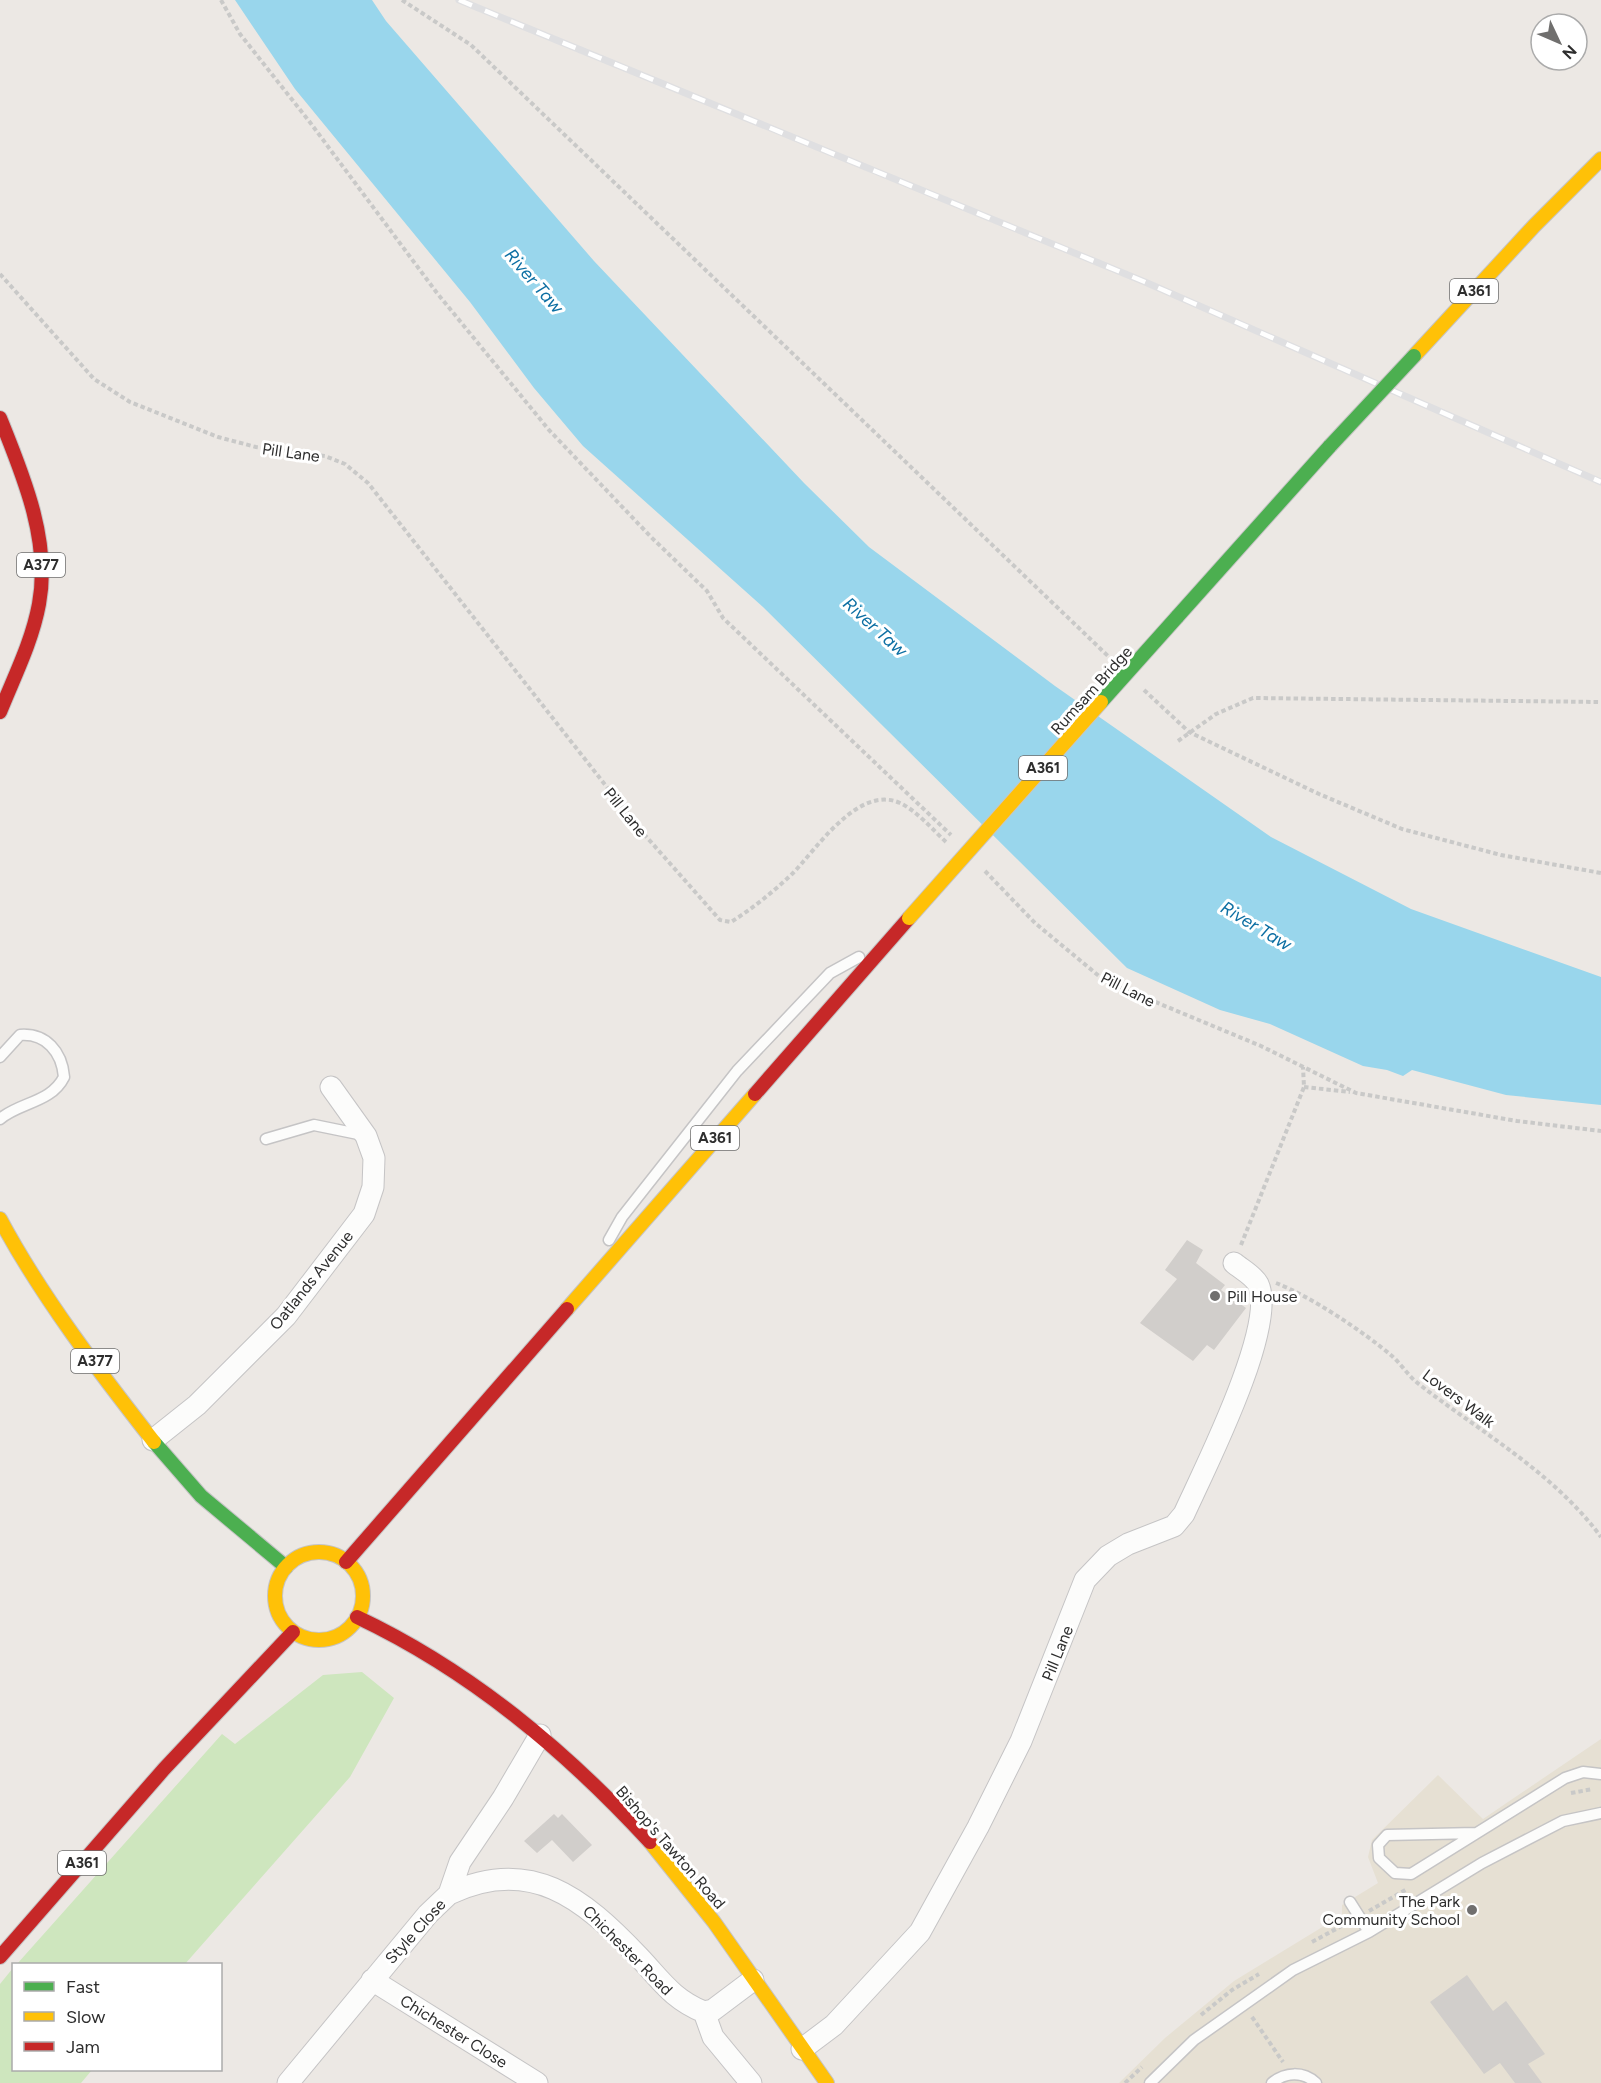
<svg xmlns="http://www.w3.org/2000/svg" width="1601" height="2083" font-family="Figtree,sans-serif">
<rect width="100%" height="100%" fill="#ece8e4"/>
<path fill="#e6e0d3" d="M1601 1739V2083H1119L1165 2038 1234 1981 1342 1915V1905L1378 1883 1368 1857 1372 1840 1438 1775 1483 1819Z"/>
<path fill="#cee6be" d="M362 1672 394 1698 350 1777 185 1964H17L222 1734 235 1744 323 1675Z
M13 1968 14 2070H92L81 2083H0V1984Z"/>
<path fill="#99d6ec" d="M235 0H372L386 21 594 261 804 483 869 547 1055 686 1271 837 1411 909 1601 977V1105L1506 1095 1412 1070 1403 1076 1387 1070 1363 1066 1270 1024 1220 1010 1127 968 763 607 583 446 534 388 470 302 295 89Z"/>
<path fill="#d1cecb" d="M1187 1240 1203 1250 1196 1263 1225 1285 1221 1290 1246 1308 1214 1350 1207 1345 1193 1361 1140 1323 1177 1279 1165 1270Z
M554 1814 558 1818 562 1814 592 1845 573 1862 552 1840 537 1853 524 1841Z
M1467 1975 1493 2011 1506 2001 1545 2054 1528 2064 1542 2083H1515L1500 2063 1484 2074 1430 2002Z"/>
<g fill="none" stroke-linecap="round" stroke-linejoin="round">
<g stroke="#c5c4c5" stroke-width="13">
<path id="lane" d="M0 1057 20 1035C46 1033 62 1052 64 1077 51 1103 20 1102 0 1119
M266 1139 314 1125 363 1135
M609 1240 622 1217 737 1071 830 973 859 957
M1476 1833 1387 1835 1378 1845 1379 1858 1395 1873 1411 1874 1565 1778 1583 1772 1601 1774
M1350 1902 1369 1932
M1150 2083 1194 2040 1293 1970 1369 1932 1482 1863 1563 1821 1601 1813
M1272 2083C1285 2072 1303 2071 1316 2083"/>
</g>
<g stroke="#c5c4c5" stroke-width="23">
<path id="street" d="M153 1440 197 1405 286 1316 364 1214 373 1187 374 1158 366 1136 331 1087
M449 1894C530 1855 583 1898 638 1956 661 1980 672 1999 704 2012L713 2010 753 1980
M372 1980 537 2083
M704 2012 713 2037 751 2083
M802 2049 834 2025 920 1932 978 1827 1021 1741 1085 1580 1108 1556 1128 1544 1174 1526 1184 1514C1203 1472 1278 1325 1258 1284 1253 1275 1241 1269 1234 1263
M288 2083 428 1914 449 1894 460 1862 503 1798 540 1735"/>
</g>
<g stroke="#c5c4c5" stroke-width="16">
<path id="fast" d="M1177 617 1330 446
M154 1442 201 1496 286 1567"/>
</g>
<g stroke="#c5c4c5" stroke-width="16">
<path id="slow" d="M1414 356 1534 226 1601 159
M0 1219C41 1296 100 1373 154 1442
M567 1309 755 1094
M275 1596a44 44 0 1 1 88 0a44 44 0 1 1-88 0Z
M650 1842 714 1922 827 2083"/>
</g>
<g stroke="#c5c4c5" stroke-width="16">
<path id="jam" d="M0 418C23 475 51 541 39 604 32 642 14 677 0 712
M755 1094 909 918
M346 1562 567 1309
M357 1617C471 1671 565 1750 650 1842
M0 1957 164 1769 293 1632"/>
</g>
<path stroke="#c9c9c8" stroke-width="4" stroke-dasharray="4.5 3" stroke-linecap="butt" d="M221 0 240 34 309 121 437 293 549 430 651 537 707 591 723 618 951 835
M402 0 471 45 1108 656
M0 274 94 379 130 402 218 437 256 447 325 456 345 464 368 483 643 833 720 920 731 922C752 909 773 892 792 874 816 850 858 784 900 803 917 811 932 829 946 842
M1144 690 1189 732 1319 794 1402 829 1501 855 1601 873
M1178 741 1216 714 1253 698 1601 702
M985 871 1035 923 1105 981 1261 1046 1356 1093 1517 1121 1601 1131
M1304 1087 1350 1092
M1241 1245 1304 1087 1303 1067
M1276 1283C1310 1296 1364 1332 1392 1356 1402 1365 1409 1377 1420 1385 1482 1433 1554 1473 1601 1537
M1571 1793 1593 1789
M1369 1911 1407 1889
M1312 1942 1347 1923
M1201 2015 1232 1990 1259 1974
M1252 2017 1283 2062
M1125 2083 1142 2067"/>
<use href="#lane" stroke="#fcfcfb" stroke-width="10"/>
<use href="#street" stroke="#fcfcfb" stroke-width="21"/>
<use href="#fast" stroke="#4caf50" stroke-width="14"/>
<use href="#slow" stroke="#ffc107" stroke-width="14"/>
<use href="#jam" stroke="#c62828" stroke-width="14"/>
<g stroke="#dfdfe1" stroke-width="7">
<path id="rail" d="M459 0 1145 282 1601 482"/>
</g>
<use href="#rail" stroke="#fff" stroke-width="4.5" stroke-dasharray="14" stroke-linecap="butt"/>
<g stroke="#c6c5c4" stroke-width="16" stroke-linecap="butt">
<path id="fast-bridge" d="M1330 446 1414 356
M1101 702 1177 617"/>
</g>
<g stroke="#c6c5c4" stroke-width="16" stroke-linecap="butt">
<path id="slow-bridge" d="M909 918 1101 702"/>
</g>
<use href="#fast-bridge" stroke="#4caf50" stroke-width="14"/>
<use href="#slow-bridge" stroke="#ffc107" stroke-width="14"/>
</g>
<g fill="#706f6e" stroke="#fff" stroke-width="2">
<circle cx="1215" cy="1296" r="6"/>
<circle cx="1472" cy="1910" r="6"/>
</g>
<g text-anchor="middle" stroke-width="6" stroke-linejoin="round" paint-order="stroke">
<g fill="#fff" stroke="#6d6d6d" stroke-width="1.5">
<rect x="1450" y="279" width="48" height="24" rx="4.5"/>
<rect x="17" y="553" width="48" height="24" rx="4.5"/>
<rect x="1019" y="756" width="48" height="24" rx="4.5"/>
<rect x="691" y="1126" width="48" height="24" rx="4.5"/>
<rect x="71" y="1349" width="48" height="24" rx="4.5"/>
<rect x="58" y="1851" width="48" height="24" rx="4.5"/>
</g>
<g font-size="15" font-weight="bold" fill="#2e2e2e">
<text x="1474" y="296">A361</text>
<text x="41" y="570">A377</text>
<text x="1043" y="773">A361</text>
<text x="715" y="1143">A361</text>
<text x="95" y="1366">A377</text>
<text x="82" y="1868">A361</text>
</g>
<g font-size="16" fill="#2e2e2e" stroke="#fff">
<text transform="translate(291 452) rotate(8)" y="6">Pill Lane</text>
<text transform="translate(1091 690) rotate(-48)" y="6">Rumsam Bridge</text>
<text transform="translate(626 812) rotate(51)" y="6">Pill Lane</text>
<text transform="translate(1128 989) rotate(27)" y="6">Pill Lane</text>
<text transform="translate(311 1280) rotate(-51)" y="6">Oatlands Avenue</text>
<text transform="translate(1459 1398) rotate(37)" y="6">Lovers Walk</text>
<text transform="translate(1057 1653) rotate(-68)" y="6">Pill Lane</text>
<text transform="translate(671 1847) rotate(49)" y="6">Bishop's Tawton Road</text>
<text transform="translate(415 1931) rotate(-48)" y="6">Style Close</text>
<text transform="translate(628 1950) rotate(45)" y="6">Chichester Road</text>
<text transform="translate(454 2031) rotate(32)" y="6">Chichester Close</text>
</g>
<g font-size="16" fill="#2e2e2e" stroke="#fff" text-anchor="start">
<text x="1227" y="1302">Pill House</text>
<text x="1460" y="1907" text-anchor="end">The Park<tspan x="1460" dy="18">Community School</tspan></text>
</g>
<g font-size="18" font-style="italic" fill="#0d6fa3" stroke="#fff">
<text transform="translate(534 281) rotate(49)" y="6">River Taw</text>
<text transform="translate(875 627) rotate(42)" y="6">River Taw</text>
<text transform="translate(1256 926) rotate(31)" y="6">River Taw</text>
</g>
</g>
<rect x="12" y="1963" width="210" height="108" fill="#ffffff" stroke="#ababab" stroke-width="1.5"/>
<rect x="24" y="1982" width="30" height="9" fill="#4caf50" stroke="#ababab" stroke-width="1.5"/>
<text x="66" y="1993" font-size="18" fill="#2e2e2e">Fast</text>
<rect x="24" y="2012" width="30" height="9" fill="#ffc107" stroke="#ababab" stroke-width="1.5"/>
<text x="66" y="2023" font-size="18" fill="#2e2e2e">Slow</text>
<rect x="24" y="2042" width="30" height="9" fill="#c62828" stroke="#ababab" stroke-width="1.5"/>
<text x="66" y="2053" font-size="18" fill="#2e2e2e">Jam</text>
<g transform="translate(1559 42) rotate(134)"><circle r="28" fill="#ffffff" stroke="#ababab" stroke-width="1.5"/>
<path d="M0-4.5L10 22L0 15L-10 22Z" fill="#706f6e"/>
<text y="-9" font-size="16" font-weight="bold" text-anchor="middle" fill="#2e2e2e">N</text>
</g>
</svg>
